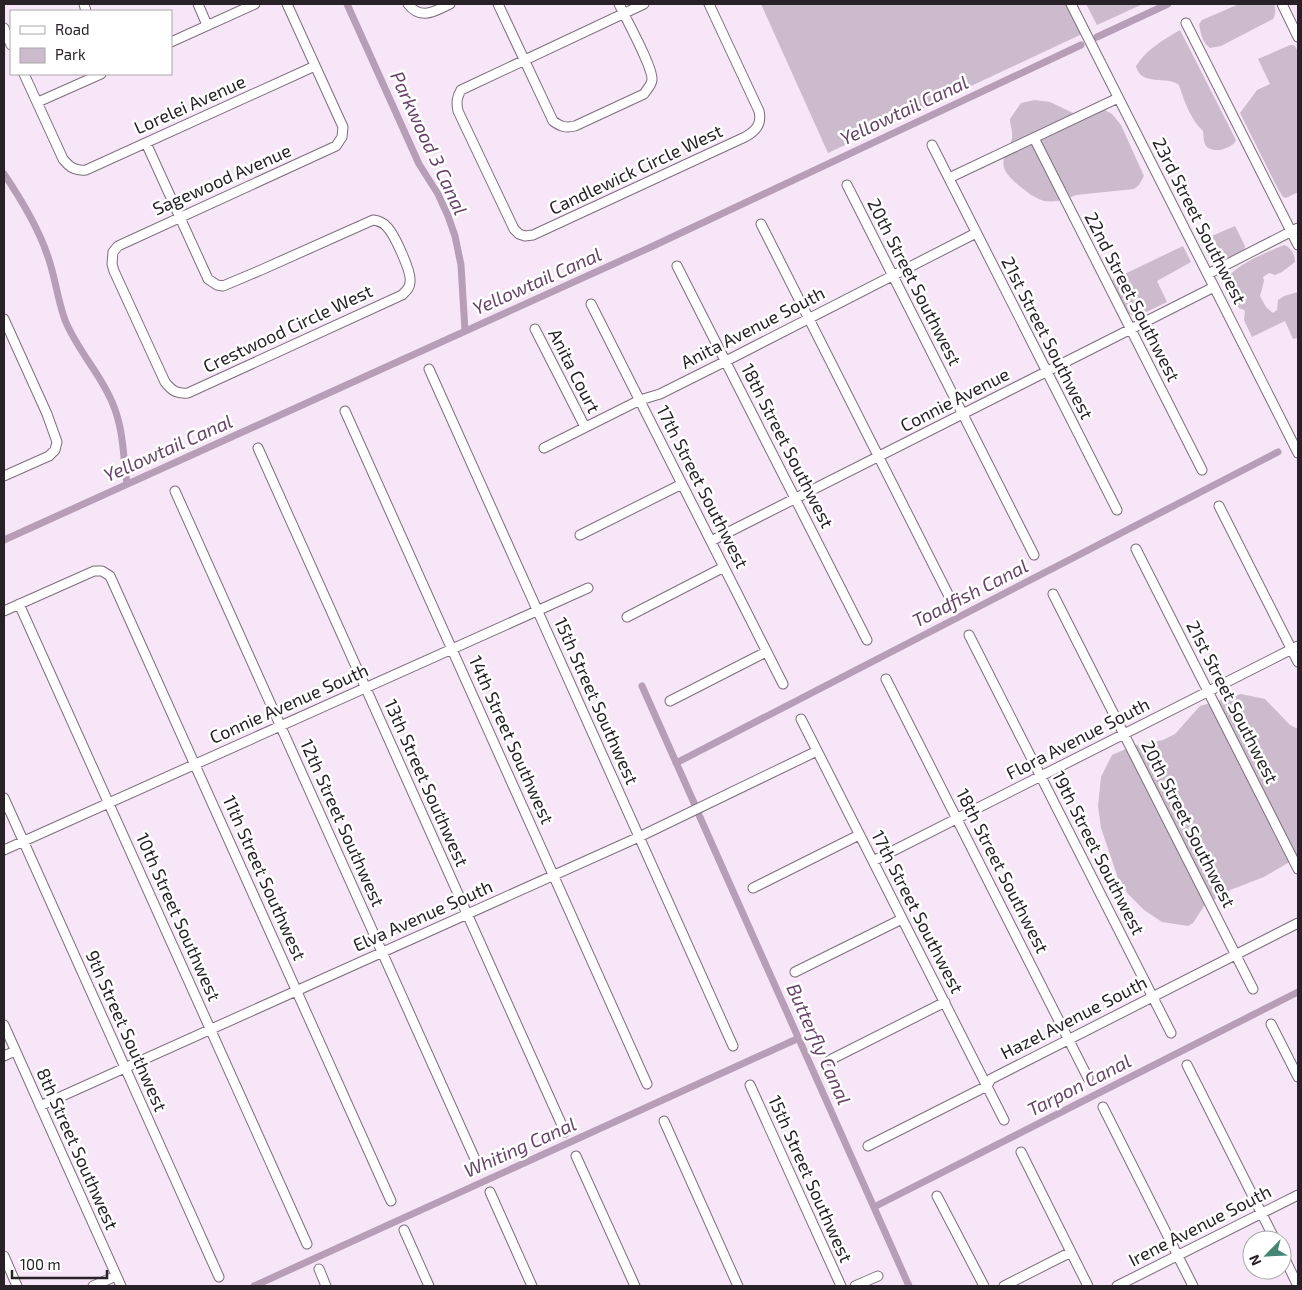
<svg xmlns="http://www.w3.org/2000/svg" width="1302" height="1290" font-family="'Exo 2',sans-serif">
<rect width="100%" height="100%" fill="#f7e6f7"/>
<path fill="#cbc" d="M761 4H1066L1082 34 828 153Z
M1086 4H1143L1097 25Z
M1239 4H1274C1276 9 1276 14 1273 19L1221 46 1210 48C1202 42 1201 34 1199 24L1202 20Z
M1180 30 1236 140C1233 148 1215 154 1207 147 1203 143 1204 137 1203 131 1191 120 1184 101 1179 85 1167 75 1141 87 1136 66 1147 49 1163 40 1180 30Z
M1290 45H1294L1298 51V192L1286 198 1283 197 1278 189 1240 113 1257 90 1270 84 1258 59Z
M1035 100 1050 102 1075 114 1101 108 1112 114 1121 125 1144 176 1139 185 1134 189 1076 195C1063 201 1047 205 1035 197 1030 195 1027 191 1022 188 1016 183 1007 176 1004 168 1001 156 1010 149 1012 138 1013 132 1010 125 1010 119L1021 103Z
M1235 226 1245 246 1244 250 1219 262H1212L1205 252 1204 242 1207 238Z
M1284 245C1291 247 1295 255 1295 262L1282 272 1275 275 1269 273 1263 277 1264 281 1260 296 1266 307 1273 313 1277 310 1278 300 1284 296 1298 292V338L1293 339 1285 321 1252 337 1244 320 1245 311C1243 309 1240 309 1238 307 1235 304 1225 287 1226 283 1228 267 1270 251 1284 245Z
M1183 246 1191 262 1157 281 1167 302 1136 317 1128 313 1112 280Z
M1241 694 1265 699 1290 725 1298 729V857L1264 877 1230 890 1222 896 1206 903 1193 923 1188 926 1162 922 1144 910 1128 894 1118 878 1101 828 1098 806 1101 777 1112 755 1133 746 1163 740 1175 734 1200 706Z"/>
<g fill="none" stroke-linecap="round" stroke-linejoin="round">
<path stroke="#b69eb7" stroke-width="7" d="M347 4 419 164 438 194 448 216 455 236 461 265 465 331
M1097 37 1168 4
M4 174C21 199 37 225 47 254 55 275 57 298 65 320 77 350 100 373 112 402 124 429 123 457 127 484
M4 540 651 247 1081 45
M642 686 695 805
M676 763 1278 452
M699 815 909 1286
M874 1207 1298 992
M254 1286 799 1038"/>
<g stroke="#7c6e7c" stroke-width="11">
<path id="minor" d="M84 4 86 11
M198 4 207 25
M408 4C421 21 435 11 450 4
M498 4 553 121C561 127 566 128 575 126L644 94C647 89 651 86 652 80 653 67 626 19 619 4
M644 4 461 90C457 97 456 102 458 111L514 229 519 234 525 236 533 235 745 137C756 131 762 124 759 111L709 4
M1071 4 1298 453
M1282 4 1298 37
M1186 23 1298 245
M4 28 11 45
M171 42 255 4
M24 74 63 159C70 168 76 171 86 170L315 66
M38 102 101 74
M1034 138 1202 470
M146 143 208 279 217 285 223 286 261 270 373 220C379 221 383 222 387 227 394 234 412 272 410 282 410 288 406 291 402 295L188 393C177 394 172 391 165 382L114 271 112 264 113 252 118 246 336 146 342 137 343 127 287 4
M932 145 1117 510
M949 178 1118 98
M847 185 1034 555
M761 224 950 598
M677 266 867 640
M1208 274 1298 228
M591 304 783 684
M4 319 47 414 57 442 55 450 49 456 4 476
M535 329 585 427
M429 369 733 1046
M345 411 647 1084
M258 448 565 1132
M544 448 640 400 660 394 726 361 976 233
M175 491 479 1168
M1219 506 1298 662
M580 535 682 484
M711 541 1214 287
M1136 549 1298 869
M1053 594 1253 989
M19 604 307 1244
M4 611 94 571H102L110 576 391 1201
M627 617 724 567
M969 635 1171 1033
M886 679 1088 1078
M670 701 766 652
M801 719 1004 1120
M4 798 219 1277
M4 850 588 588
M873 861 1298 646
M753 888 859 835
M795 972 902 919
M1271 1024 1298 1077
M4 1025 121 1286
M4 1056 15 1051
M830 1060 945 1002
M1187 1065 1275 1240
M750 1085 841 1286
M40 1106 639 837 817 751
M1103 1107 1193 1286
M664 1121 738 1286
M868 1146 987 1086 991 1079 1298 923
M1021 1152 1088 1286
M576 1156 635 1286
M490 1192 532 1286
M937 1196 984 1286
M404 1230 429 1286
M1282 1253 1298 1286
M4 1256 17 1286
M319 1269 326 1286
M93 1286 116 1276
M855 1286 878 1276
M1004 1286 1071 1252
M1117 1286 1298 1195"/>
</g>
<use href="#minor" stroke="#fff" stroke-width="9"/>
</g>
<g text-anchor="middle" stroke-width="5" stroke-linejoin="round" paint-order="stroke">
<g font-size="18" fill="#282228" stroke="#fff">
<text transform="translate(190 105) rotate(-24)" y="6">Lorelei Avenue</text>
<text transform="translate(636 170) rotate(-25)" y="6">Candlewick Circle West</text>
<text transform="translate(222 180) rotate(-24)" y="6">Sagewood Avenue</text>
<text transform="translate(1199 221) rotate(63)" y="6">23rd Street Southwest</text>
<text transform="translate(914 282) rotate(63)" y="6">20th Street Southwest</text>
<text transform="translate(1132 297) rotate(63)" y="6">22nd Street Southwest</text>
<text transform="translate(753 328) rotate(-27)" y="6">Anita Avenue South</text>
<text transform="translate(288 329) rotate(-25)" y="6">Crestwood Circle West</text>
<text transform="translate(1047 338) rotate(63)" y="6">21st Street Southwest</text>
<text transform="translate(574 371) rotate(63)" y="6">Anita Court</text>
<text transform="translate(955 400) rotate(-27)" y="6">Connie Avenue</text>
<text transform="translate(787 446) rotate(63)" y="6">18th Street Southwest</text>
<text transform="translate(702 487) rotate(63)" y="6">17th Street Southwest</text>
<text transform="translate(596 701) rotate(66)" y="6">15th Street Southwest</text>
<text transform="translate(1232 702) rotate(63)" y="6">21st Street Southwest</text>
<text transform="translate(289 704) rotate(-24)" y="6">Connie Avenue South</text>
<text transform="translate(1078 739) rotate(-27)" y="6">Flora Avenue South</text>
<text transform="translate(511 740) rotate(66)" y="6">14th Street Southwest</text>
<text transform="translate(426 783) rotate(66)" y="6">13th Street Southwest</text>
<text transform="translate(342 823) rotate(66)" y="6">12th Street Southwest</text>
<text transform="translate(1188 824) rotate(63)" y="6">20th Street Southwest</text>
<text transform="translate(1098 853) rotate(63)" y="6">19th Street Southwest</text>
<text transform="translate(1002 871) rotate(63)" y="6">18th Street Southwest</text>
<text transform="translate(264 878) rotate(66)" y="6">11th Street Southwest</text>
<text transform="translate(917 912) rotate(63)" y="6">17th Street Southwest</text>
<text transform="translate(423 916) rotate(-24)" y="6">Elva Avenue South</text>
<text transform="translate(178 917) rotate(66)" y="6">10th Street Southwest</text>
<text transform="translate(1074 1018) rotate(-27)" y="6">Hazel Avenue South</text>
<text transform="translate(126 1031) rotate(66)" y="6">9th Street Southwest</text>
<text transform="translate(77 1149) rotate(66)" y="6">8th Street Southwest</text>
<text transform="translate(810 1179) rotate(66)" y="6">15th Street Southwest</text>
<text transform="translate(1200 1226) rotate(-27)" y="6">Irene Avenue South</text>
</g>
<g font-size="19" font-style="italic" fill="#674369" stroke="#fff">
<text transform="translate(904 110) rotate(-25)" y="7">Yellowtail Canal</text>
<text transform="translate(429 143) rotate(65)" y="7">Parkwood 3 Canal</text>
<text transform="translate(537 281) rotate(-24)" y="7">Yellowtail Canal</text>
<text transform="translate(168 448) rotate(-24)" y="7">Yellowtail Canal</text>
<text transform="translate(970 593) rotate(-27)" y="7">Toadfish Canal</text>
<text transform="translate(819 1044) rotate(66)" y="7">Butterfly Canal</text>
<text transform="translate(1079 1085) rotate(-27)" y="7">Tarpon Canal</text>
<text transform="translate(520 1147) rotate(-24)" y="7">Whiting Canal</text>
</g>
</g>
<rect width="1302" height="1290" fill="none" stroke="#282228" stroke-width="10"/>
<rect x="10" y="10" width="162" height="65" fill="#ffffff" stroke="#a9a7a9"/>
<rect x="20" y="26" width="25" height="8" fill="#ffffff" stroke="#a9a7a9"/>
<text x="55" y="35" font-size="15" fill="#282228">Road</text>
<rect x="20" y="48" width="25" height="15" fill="#ccbbcc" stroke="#a9a7a9"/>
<text x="55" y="60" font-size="15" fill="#282228">Park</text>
<g transform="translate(1267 1255) rotate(246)"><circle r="24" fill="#ffffff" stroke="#a9a7a9"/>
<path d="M0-4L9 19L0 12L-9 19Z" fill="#448575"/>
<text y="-8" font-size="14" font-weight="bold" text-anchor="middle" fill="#282228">N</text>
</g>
<path d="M12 1270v8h95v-8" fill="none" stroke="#282228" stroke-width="2.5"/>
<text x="20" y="1270" font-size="15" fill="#282228" stroke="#ffffff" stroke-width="4" paint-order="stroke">100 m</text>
</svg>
